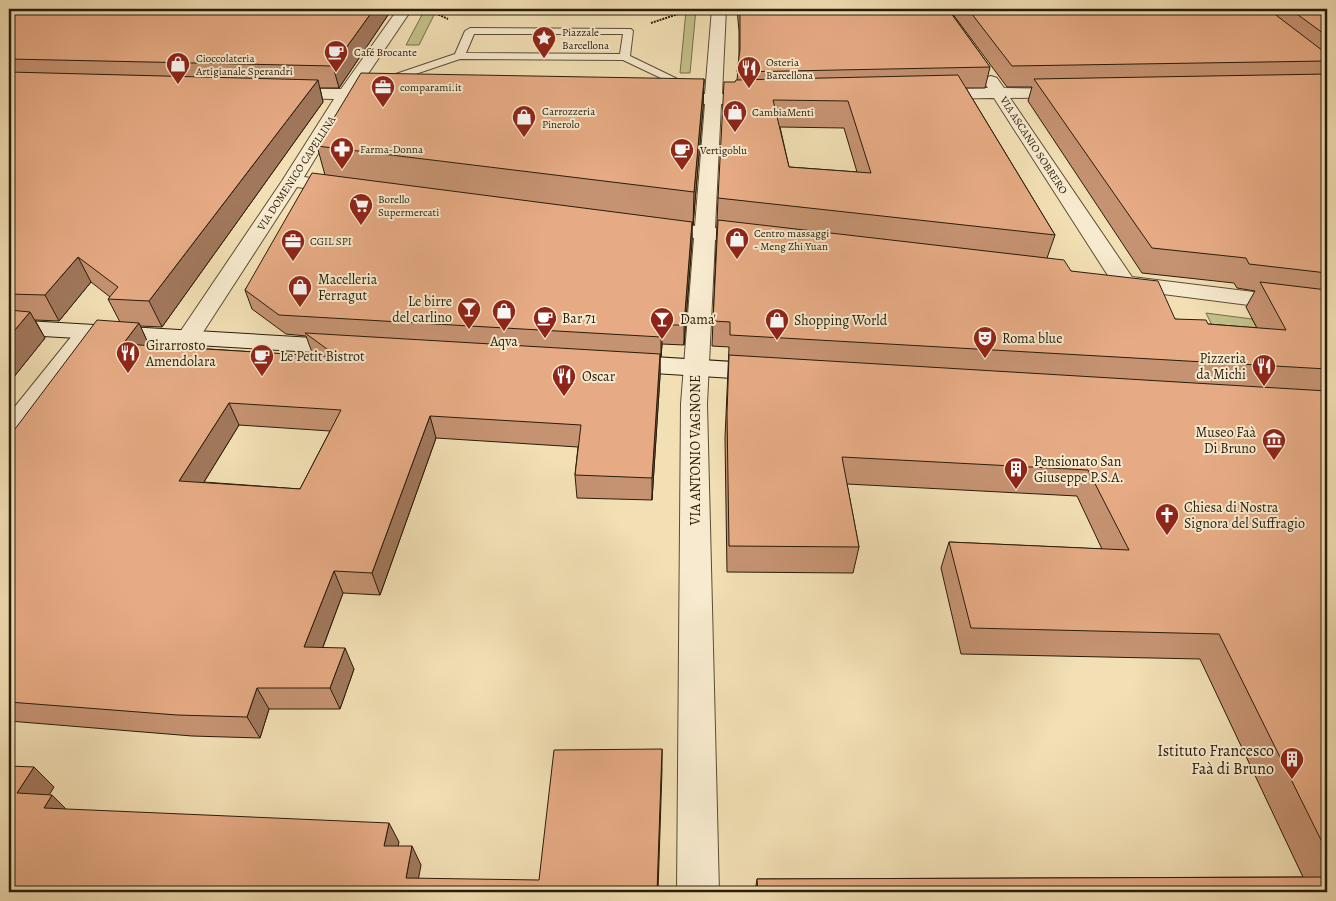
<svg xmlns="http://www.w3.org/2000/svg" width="1336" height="901" font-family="Alegreya,serif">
<rect width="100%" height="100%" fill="#f2dfb4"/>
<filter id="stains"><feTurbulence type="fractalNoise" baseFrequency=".004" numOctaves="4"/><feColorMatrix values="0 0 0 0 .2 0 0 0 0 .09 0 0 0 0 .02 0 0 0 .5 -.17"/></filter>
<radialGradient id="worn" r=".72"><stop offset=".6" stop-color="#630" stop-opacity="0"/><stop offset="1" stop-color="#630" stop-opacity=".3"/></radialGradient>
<path fill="#c2c088" stroke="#766e49" d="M436 9H696L690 73H680L686 11 435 13 419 45H406L423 13Z
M1206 313 1252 319 1272 356 1225 352Z"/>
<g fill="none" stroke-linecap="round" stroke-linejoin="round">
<g stroke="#5b4d34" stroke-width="2">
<path id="lane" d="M470 28 631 29 633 31 630 56 696 88 690 91 686 90 623 60 460 59 386 84H378L377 82 378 80 455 54 465 31ZM474 34H623L620 54 466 53Z"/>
</g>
<g stroke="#5b4d34" stroke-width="2">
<path id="street" d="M398 9H412L357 90 392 92 394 95 392 98 351 99 304 177 352 184 355 188 352 192 345 194 297 187 196 343 188 345 180 343 176 338 282 181 334 99 284 98 278 96 276 93 278 90 284 88 341 89Z
M712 9H726L722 94H761L767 95 769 99 767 103 761 104H721L715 228 761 235 764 239 761 243 754 245 715 240 707 404 719 892H677L681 404 694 238 648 231 645 227 648 223 655 221 695 226 705 104H666L660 103 658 99 660 95 666 94H705Z
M991 76 997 78 1004 88 1074 89 1076 92 1074 95 1068 97 1010 98 1132 277 1327 301V315L1116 288 994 98 931 99 925 97 923 94 925 91 931 89 988 88 983 81 985 78Z
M87 325 95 327 99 332 19 438 9 441V414L79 327Z"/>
</g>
<g stroke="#291c0a" stroke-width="2">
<path id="secondary" d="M9 320 347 340 356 342 359 347 356 352 347 354 9 334Z
M622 355 766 364 775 366 779 372 775 378 766 380 622 371 613 368 610 363 613 358Z"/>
</g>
<path stroke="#291c0a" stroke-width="2" stroke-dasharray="2 1" stroke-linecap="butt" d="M433 12 448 19
M651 23 690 10"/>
<use href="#lane" fill="#f7eace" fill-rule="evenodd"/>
<use href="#street" fill="#f7eace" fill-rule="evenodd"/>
<use href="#secondary" fill="#f7eace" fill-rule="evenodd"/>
</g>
<path fill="#c69372" stroke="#291c0a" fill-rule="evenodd" d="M9 9H392L339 88H320L323 102 162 327 140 326 149 345 314 356 313 355 306 336 286 334 252 309 245 290 325 175 317 146 704 79 703 108 693 225H692V241L684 345 662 344 661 357H660V376L652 500 577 498 575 475 578 447 436 438 380 595 343 593 323 647 354 669 340 709H269L260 738 192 736 9 721V437L120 322 108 299 110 297 91 282 59 321 35 320 45 338 9 383ZM239 425 330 431 300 489 204 482Z
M737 9H948L990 67 985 88H966L1055 235 1047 258 1071 271 1175 319 1208 324 1257 328 1246 307 1255 291 1237 288 1234 283 1142 273 1028 101 1032 87H1007L949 9H1327V892H755L757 879 1303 877 1200 659 961 654 941 568 949 542 1102 549 1077 496 847 484 859 547 853 573 727 572 725 438 729 347 712 346 718 198 735 82 737 80 739 59V31ZM780 127 844 128 857 172 789 167Z"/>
<path fill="#a1785c" stroke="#291c0a" d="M374 9H392L339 88 333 66Z
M704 79 703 108 693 225 694 192Z
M318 80 323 102 162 327 149 301Z
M692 222V241L684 345V325Z
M78 257 91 282 59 321 45 295Z
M30 312 45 338 9 383V337Z
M139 323 149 345 134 365 123 344Z
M662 325V344L661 357V337Z
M660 354V376L652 500V478Z
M229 403 239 425 191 503 179 481Z
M430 416 436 438 380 595 372 573Z
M334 571 343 593 315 668 304 647Z
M345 648 354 669 340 709 330 688Z
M257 688 269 709 260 738 247 717Z
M662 749V770L658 892H657Z
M34 767 54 787 38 813 17 793Z
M52 795 72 815 44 808Z
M389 823 399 842 394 864 384 846Z
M412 846 421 865 416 892 406 878Z"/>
<path fill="#e6ab84" stroke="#291c0a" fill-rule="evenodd" d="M9 9H374L333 66 9 59Z
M740 9H948L990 67 737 72 740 50Z
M968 9H1268L1327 54V61L1012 66Z
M1290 9H1327V36Z
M9 72 318 80 149 301 108 299 118 287 78 257 45 295 9 294Z
M361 73 704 79 694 192 317 146Z
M1327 74V273L1249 264 1246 258 1152 248 1034 79Z
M958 75 1055 235 718 198 724 82H735L736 80ZM773 100 848 101 871 173 789 167Z
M312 173 692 222 684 325H662L661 337 279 315 245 290Z
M718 220 1064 260 1071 271 1158 281 1175 319 1206 320 1208 324 1286 330 1260 282 1327 290V369L730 335V322L713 321Z
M9 310 30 312 9 337Z
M97 320 139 323 123 344 338 357 305 333 660 354 652 478 575 475 581 425 430 416 372 573 334 571 304 647 345 648 330 688H257L247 717 177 715 9 702V437ZM229 403 341 410 300 489 179 481Z
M729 355 1327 391V852L1219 634 971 628 949 542 1129 550 1088 470 842 457 859 547 729 546 727 413Z
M662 749 657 892H9V766L34 767 17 793 52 795 44 808 389 823 384 846H412L406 878 539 880 554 750Z
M1327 877V892H758L757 879Z"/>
<defs>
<g id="sight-pin" transform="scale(1.25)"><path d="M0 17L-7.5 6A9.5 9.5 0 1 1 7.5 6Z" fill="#8f2418" stroke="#f7eace"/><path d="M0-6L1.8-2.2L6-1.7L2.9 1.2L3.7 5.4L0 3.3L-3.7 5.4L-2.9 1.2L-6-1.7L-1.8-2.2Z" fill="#fff"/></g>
<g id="cafe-pin" transform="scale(1.25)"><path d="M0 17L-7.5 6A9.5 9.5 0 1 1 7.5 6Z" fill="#8f2418" stroke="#f7eace"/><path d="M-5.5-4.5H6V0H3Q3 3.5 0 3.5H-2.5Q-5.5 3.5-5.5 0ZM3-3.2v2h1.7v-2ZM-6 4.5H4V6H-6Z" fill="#fff"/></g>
<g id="shop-pin" transform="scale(1.25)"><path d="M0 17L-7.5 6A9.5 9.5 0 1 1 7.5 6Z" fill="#8f2418" stroke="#f7eace"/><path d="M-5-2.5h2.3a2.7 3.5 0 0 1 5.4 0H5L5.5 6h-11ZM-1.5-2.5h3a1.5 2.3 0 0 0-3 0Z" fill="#fff"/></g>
<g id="restaurant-pin" transform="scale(1.25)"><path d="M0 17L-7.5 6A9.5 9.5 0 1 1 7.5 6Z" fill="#8f2418" stroke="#f7eace"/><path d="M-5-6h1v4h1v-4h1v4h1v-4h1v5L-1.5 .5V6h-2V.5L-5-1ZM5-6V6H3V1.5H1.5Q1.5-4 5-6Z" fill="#fff"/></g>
<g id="office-pin" transform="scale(1.25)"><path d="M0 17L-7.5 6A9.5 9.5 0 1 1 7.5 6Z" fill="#8f2418" stroke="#f7eace"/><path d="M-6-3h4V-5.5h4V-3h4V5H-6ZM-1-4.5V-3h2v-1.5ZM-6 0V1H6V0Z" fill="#fff"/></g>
<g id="pharmacy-pin" transform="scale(1.25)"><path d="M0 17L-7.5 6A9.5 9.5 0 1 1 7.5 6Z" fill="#8f2418" stroke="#f7eace"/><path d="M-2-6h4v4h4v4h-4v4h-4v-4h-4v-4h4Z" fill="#fff"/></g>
<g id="supermarket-pin" transform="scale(1.25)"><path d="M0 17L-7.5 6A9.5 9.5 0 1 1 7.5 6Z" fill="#8f2418" stroke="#f7eace"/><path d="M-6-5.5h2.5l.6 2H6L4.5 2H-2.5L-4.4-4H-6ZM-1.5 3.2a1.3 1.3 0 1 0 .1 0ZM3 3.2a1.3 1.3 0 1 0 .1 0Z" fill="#fff"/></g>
<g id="bar-pin" transform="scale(1.25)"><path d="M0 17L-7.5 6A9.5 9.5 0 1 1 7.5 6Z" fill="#8f2418" stroke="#f7eace"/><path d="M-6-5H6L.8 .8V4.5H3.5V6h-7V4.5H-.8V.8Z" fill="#fff"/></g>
<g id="theatre-pin" transform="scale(1.25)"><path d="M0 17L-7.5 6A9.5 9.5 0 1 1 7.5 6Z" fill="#8f2418" stroke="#f7eace"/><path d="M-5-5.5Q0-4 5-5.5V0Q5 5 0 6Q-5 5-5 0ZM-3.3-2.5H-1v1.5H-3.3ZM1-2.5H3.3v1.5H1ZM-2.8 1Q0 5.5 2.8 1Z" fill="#fff"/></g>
<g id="museum-pin" transform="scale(1.25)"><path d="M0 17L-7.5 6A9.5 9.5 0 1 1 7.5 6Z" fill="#8f2418" stroke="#f7eace"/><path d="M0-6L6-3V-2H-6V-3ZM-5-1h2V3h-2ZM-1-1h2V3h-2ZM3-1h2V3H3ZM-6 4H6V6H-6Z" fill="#fff"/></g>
<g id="building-pin" transform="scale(1.25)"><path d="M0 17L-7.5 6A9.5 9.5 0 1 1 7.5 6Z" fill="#8f2418" stroke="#f7eace"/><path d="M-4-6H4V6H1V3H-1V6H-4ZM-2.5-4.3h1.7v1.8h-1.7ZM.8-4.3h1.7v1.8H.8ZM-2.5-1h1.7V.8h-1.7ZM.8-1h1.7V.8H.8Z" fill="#fff"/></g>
<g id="church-pin" transform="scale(1.25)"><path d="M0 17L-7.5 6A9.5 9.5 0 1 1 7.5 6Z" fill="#8f2418" stroke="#f7eace"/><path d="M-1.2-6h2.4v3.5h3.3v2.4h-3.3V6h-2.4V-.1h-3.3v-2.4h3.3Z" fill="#fff"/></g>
</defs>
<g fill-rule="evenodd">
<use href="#sight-pin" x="544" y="38"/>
<use href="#cafe-pin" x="336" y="52"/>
<use href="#shop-pin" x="178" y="64"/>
<use href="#restaurant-pin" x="749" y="68"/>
<use href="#office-pin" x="383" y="87"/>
<use href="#shop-pin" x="735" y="112"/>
<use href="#shop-pin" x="524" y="117"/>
<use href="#pharmacy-pin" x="342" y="149"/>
<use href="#cafe-pin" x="682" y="150"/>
<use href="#supermarket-pin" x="361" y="205"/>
<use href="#shop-pin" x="737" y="239"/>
<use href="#office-pin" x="293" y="241"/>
<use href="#shop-pin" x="300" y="287"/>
<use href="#bar-pin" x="469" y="309"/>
<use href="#shop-pin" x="504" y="311"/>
<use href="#cafe-pin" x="545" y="318"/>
<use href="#bar-pin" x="662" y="319"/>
<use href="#shop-pin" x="777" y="320"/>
<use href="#theatre-pin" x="985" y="338"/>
<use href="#restaurant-pin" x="128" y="353"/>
<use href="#cafe-pin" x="262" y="356"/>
<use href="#restaurant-pin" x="1264" y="366"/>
<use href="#restaurant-pin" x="564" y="376"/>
<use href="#museum-pin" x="1274" y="440"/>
<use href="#building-pin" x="1016" y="469"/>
<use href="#church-pin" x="1167" y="515"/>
<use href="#building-pin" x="1292" y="759"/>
</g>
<g text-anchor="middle" stroke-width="4" stroke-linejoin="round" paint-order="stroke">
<g font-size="11" fill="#291c0a" stroke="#f7eace" text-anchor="start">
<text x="562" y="36">Piazzale<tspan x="562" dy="13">Barcellona</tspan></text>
<text x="354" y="56">Café Brocante</text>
<text x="196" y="62">Cioccolateria<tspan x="196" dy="13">Artigianale Sperandri</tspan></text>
<text x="766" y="66">Osteria<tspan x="766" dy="13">Barcellona</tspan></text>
<text x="400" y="91">comparami.it</text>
<text x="542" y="115">Carrozzeria<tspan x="542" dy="13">Pinerolo</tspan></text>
<text x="752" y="116">CambiaMenti</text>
<text x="360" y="153">Farma-Donna</text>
<text x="700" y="154">Vertigoblu</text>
<text x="378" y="203">Borello<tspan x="378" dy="13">Supermercati</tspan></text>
<text x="754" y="237">Centro massaggi<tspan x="754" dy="13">- Meng Zhi Yuan</tspan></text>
<text x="310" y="245">CGIL SPI</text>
</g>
<g font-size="11" fill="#291c0a" stroke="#f7eace">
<text transform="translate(1034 145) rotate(57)" y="4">VIA ASCANIO SOBRERO</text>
<text transform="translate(296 173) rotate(-57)" y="4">VIA DOMENICO CAPELLINA</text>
</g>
<g font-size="14" fill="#291c0a" stroke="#f7eace" text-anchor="start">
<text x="318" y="284">Macelleria<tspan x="318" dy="16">Ferragut</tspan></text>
<text x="452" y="306" text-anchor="end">Le birre<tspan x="452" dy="16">del carlino</tspan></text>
<text x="562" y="323">Bar 71</text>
<text x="680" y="324">Dama'</text>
<text x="794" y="325">Shopping World</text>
<text x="1002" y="343">Roma blue</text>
<text x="504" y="346" text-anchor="middle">Aqva</text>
<text x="146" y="350">Girarrosto<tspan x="146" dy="16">Amendolara</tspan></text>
<text x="280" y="361">Le Petit Bistrot</text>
<text x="1246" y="363" text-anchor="end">Pizzeria<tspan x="1246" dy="16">da Michi</tspan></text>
<text x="582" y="381">Oscar</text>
<text x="1256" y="437" text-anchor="end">Museo Faà<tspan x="1256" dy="16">Di Bruno</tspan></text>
<text x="1034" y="466">Pensionato San<tspan x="1034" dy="16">Giuseppe P.S.A.</tspan></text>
<text x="1184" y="512">Chiesa di Nostra<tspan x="1184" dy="16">Signora del Suffragio</tspan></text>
</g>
<g font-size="14" fill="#291c0a" stroke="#f7eace">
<text transform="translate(695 450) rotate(-90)" y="5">VIA ANTONIO VAGNONE</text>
</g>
<g font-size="16" fill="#291c0a" stroke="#f7eace" text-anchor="end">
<text x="1274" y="756">Istituto Francesco<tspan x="1274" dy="18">Faà di Bruno</tspan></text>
</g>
</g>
<rect width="1336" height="901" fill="none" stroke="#f2dfb4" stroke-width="30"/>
<rect x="10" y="10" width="1316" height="881" fill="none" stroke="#291c0a" stroke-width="2.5"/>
<rect x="15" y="15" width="1306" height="871" fill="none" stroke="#291c0a"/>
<rect width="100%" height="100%" filter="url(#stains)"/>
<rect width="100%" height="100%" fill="url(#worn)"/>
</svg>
